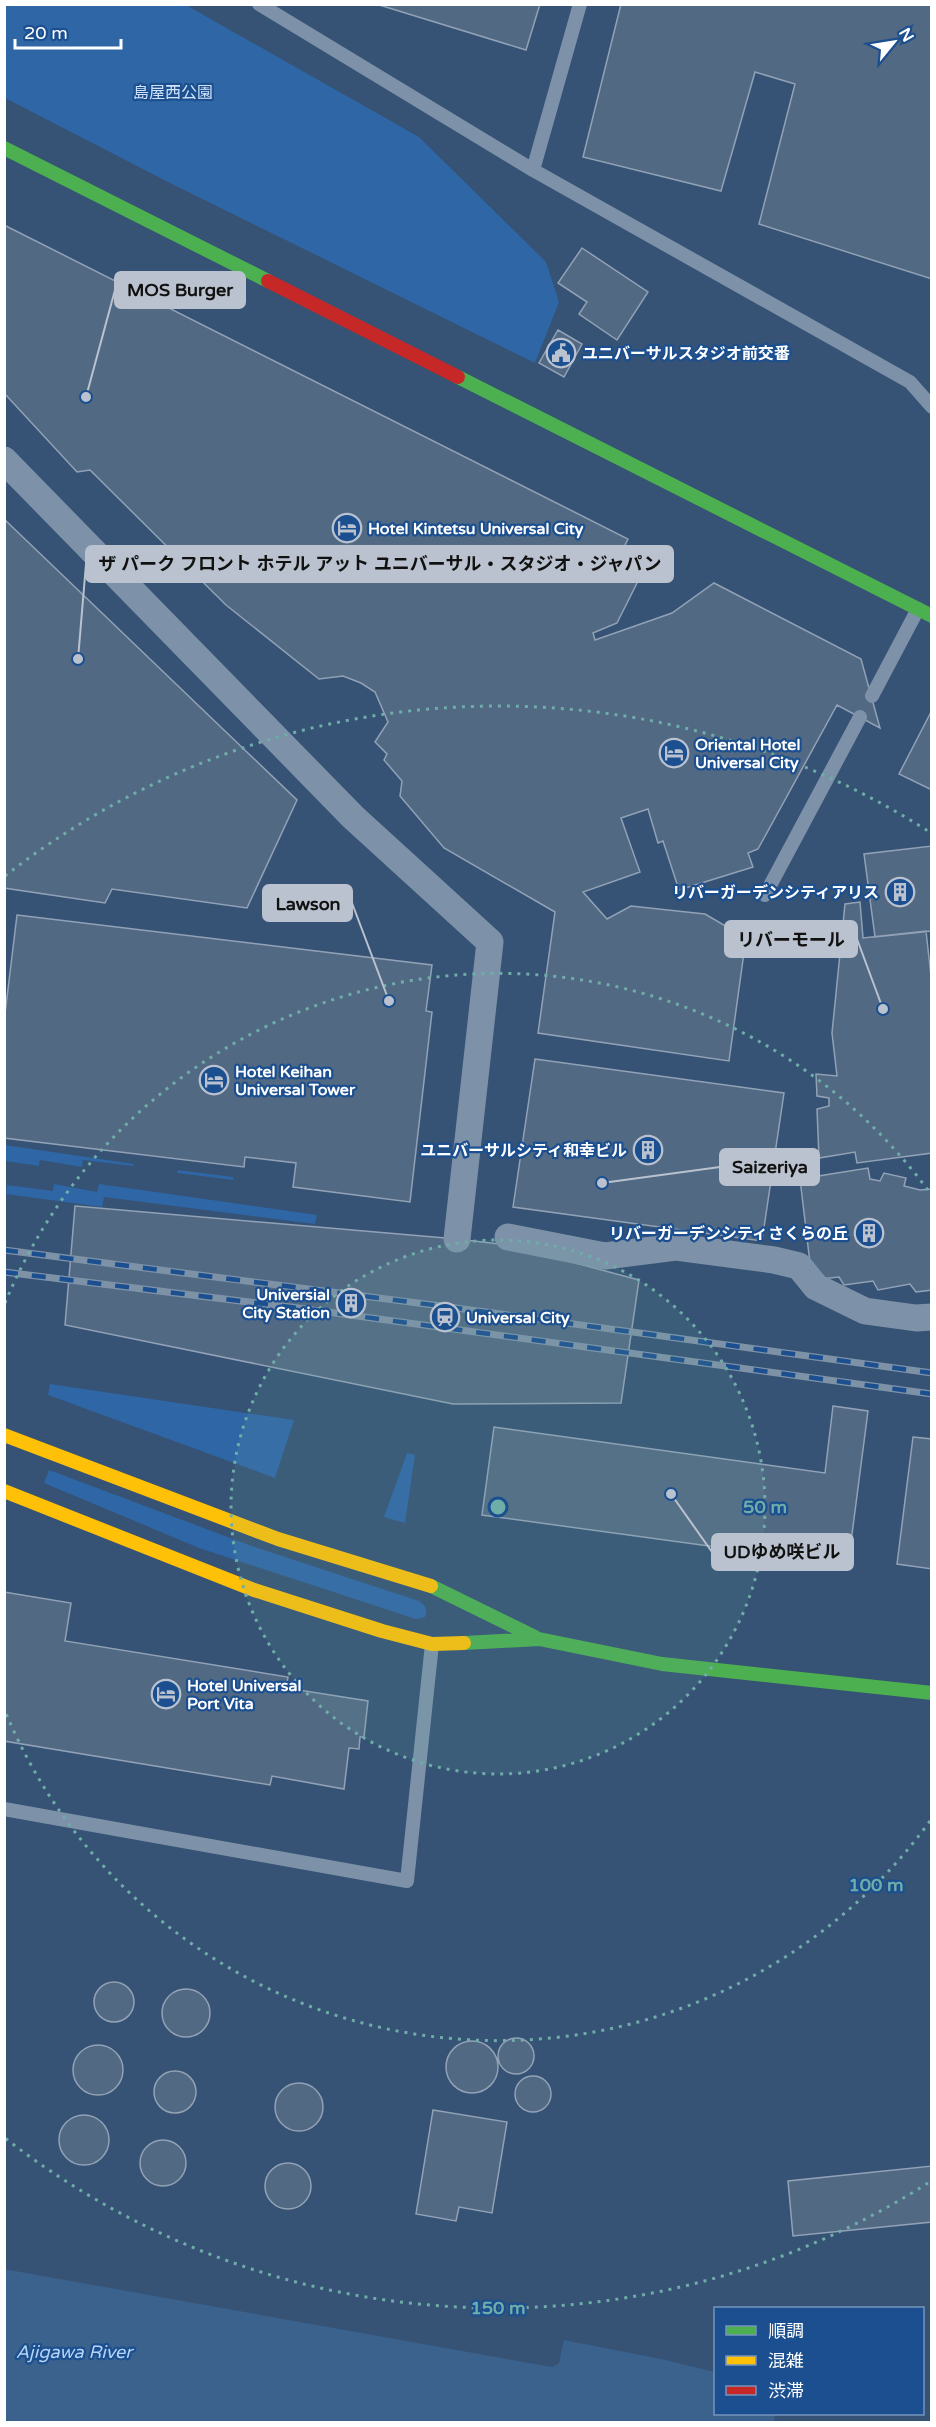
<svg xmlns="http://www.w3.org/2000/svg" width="936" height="2427" font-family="'Varela Round','Noto Sans JP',sans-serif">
<rect width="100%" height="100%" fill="#365274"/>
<path fill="#2f66a5" d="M4 5H186L419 137 546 262 559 302 535 363 168 182 5 98Z
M5 1145 134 1164 133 1166 83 1160 82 1167 40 1160 39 1166 5 1161Z
M178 1170 233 1177V1180L177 1173Z
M54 1184 97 1192 99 1184 317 1215 315 1224 104 1197 102 1207 6 1194 7 1185 53 1191Z
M50 1384 294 1420 275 1478 48 1395Z
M407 1453 415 1455 405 1523 384 1517Z
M49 1470 249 1545 419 1601C425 1605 428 1609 425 1617L416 1619 199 1548 44 1483Z"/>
<path fill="#3b618d" d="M4 2269 552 2367 559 2363 564 2340 661 2359 715 2372 716 2414H775L774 2422H5Z"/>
<path fill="#526984" stroke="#92a2b6" stroke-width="1.5" d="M376 4H540L526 50Z
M621 4H932V279L759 224 795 84 755 72 721 191 583 157Z
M4 225 628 539 610 576 623 582 627 573 639 579 617 623 593 633 595 640 672 613 714 583 861 659 880 728 837 705 758 849 748 853 753 867 679 890 663 841 658 843 648 809 621 818 640 872 583 892 607 919 631 906 705 914 746 938 729 1061 538 1033 555 912 444 848 400 796 402 781 384 760 387 754 375 742 388 722 375 692 361 683 343 676 319 679 226 605 90 470 77 472 4 393Z
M582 248 648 292 617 340 579 314 587 302 558 283Z
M558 330 582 344 564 377 539 363Z
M4 519 297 800 247 908 112 889 105 903 4 888Z
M932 710V790L899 774Z
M932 846V931L875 937 864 854Z
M860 902 863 938 926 931 932 985V1153L857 1163 855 1152 819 1158 817 1109 829 1106V1098L817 1096 816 1074 837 1076 832 1033 845 904Z
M17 915 432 965 426 1011 432 1012 410 1202 293 1187 296 1163 245 1157 244 1167 4 1138V1022Z
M535 1059 784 1093 762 1241 513 1207Z
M868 1168 870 1179 880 1181 884 1173 906 1178 904 1186 920 1190 932 1189V1290L916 1292 910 1284 878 1290 873 1281 844 1285 839 1277 812 1280 800 1179Z
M75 1206 457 1239 508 1245 639 1280 621 1403 453 1404 65 1325Z
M833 1406 868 1411 848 1565 482 1515 494 1427 825 1473Z
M913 1437 932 1439V1569L897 1564Z
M4 1592 71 1603 65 1641 288 1677 286 1688 368 1701 364 1737H360L359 1749 349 1748 344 1789 272 1776 270 1785 4 1741Z
M94 2002a20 20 0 1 1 40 0a20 20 0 1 1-40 0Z
M162 2013a24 24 0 1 1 48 0a24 24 0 1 1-48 0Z
M498 2056a18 18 0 1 1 36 0a18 18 0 1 1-36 0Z
M446 2067a26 26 0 1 1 52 0a26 26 0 1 1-52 0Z
M73 2070a25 25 0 1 1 50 0a25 25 0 1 1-50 0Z
M154 2092a21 21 0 1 1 42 0a21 21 0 1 1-42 0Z
M515 2094a18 18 0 1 1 36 0a18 18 0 1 1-36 0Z
M275 2107a24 24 0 1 1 48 0a24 24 0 1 1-48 0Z
M433 2110 507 2122 492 2213 459 2207 456 2221 416 2214Z
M59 2140a25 25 0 1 1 50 0a25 25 0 1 1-50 0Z
M140 2163a23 23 0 1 1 46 0a23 23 0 1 1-46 0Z
M265 2186a23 23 0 1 1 46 0a23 23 0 1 1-46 0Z
M932 2166V2222L793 2236 788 2181Z"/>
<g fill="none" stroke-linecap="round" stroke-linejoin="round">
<path stroke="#7d92a8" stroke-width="14" d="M259 4 533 170 910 382 932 407
M533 170 580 4
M872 696 918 609
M765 895 860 717
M4 1809 407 1881 432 1644"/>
<path stroke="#7d92a8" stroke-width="27" d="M4 460 353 817 490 942 457 1239
M508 1237 605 1256 676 1247 774 1260 799 1266 816 1287 865 1311 916 1318 932 1317"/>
<path stroke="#4caf50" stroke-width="14" d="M4 148 268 281
M458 377 932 616
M431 1586 535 1637
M464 1643 539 1639 662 1664 932 1693"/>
<path stroke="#ffc107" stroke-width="14" d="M4 1435 278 1539 431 1586
M4 1491 254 1590 382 1631 432 1644 464 1643"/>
<path stroke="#c62828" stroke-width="14" d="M268 281 458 377"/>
<g stroke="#7e92a7" stroke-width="7">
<path id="rail" d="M4 1250 449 1307 932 1373
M4 1272 298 1308 932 1394"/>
</g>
<use href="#rail" stroke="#1b4f8f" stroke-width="4.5" stroke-dasharray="14" stroke-linecap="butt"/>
</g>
<circle cx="498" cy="1507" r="267" fill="#6fada8" fill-opacity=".12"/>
<g fill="none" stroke="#6fada8" stroke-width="3" stroke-dasharray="3 6">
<circle cx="498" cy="1507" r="267"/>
<path d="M930 1821A534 534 0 0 1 5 1711M5 1303A534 534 0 0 1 930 1193"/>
<path d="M928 2183A801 801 0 0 1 5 2138M5 876A801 801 0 0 1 928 831"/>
</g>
<defs>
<g id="civic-ring" transform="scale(1.5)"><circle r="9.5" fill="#1b4f8f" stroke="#b9c2ce" stroke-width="1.5"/><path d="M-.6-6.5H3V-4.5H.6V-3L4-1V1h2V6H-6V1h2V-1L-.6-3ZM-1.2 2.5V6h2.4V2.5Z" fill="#b9c2ce"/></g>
<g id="hotel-ring" transform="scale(1.5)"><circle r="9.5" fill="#1b4f8f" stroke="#b9c2ce" stroke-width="1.5"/><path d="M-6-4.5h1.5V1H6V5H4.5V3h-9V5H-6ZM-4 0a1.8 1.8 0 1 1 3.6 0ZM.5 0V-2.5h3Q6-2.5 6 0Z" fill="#b9c2ce"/></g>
<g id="building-ring" transform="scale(1.5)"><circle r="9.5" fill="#1b4f8f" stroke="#b9c2ce" stroke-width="1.5"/><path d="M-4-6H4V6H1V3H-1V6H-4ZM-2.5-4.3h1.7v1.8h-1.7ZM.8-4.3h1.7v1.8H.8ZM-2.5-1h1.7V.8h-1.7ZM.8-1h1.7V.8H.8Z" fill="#b9c2ce"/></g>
<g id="station-ring" transform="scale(1.5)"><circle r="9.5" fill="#1b4f8f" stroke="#b9c2ce" stroke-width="1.5"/><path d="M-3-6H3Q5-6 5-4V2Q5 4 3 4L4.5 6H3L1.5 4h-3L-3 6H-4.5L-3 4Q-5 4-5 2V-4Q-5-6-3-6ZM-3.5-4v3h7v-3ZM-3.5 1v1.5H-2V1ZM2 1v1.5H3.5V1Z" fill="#b9c2ce"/></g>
</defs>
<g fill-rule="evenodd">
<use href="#civic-ring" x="561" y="353"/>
<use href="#hotel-ring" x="347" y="528"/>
<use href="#hotel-ring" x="674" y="753"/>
<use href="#building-ring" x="900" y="892"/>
<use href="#hotel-ring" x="214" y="1080"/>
<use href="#building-ring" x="648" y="1150"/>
<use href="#building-ring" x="869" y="1233"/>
<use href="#building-ring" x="351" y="1303"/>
<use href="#station-ring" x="445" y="1317"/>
<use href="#hotel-ring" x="166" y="1694"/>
</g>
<g text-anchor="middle" stroke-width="4.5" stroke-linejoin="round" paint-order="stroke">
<g font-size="16" fill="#cfe3fa" stroke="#1b4f8f">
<text x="173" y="98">島屋西公園</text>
</g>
<g font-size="16" font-weight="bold" fill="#fff" stroke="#1b4f8f" text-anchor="start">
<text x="582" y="359">ユニバーサルスタジオ前交番</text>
<text x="368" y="534">Hotel Kintetsu Universal City</text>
<text x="695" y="750">Oriental Hotel<tspan x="695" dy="18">Universal City</tspan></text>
<text x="879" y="898" text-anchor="end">リバーガーデンシティアリス</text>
<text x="235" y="1077">Hotel Keihan<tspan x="235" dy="18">Universal Tower</tspan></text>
<text x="627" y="1156" text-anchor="end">ユニバーサルシティ和幸ビル</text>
<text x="848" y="1239" text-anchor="end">リバーガーデンシティさくらの丘</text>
<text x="330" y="1300" text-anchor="end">Universial<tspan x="330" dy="18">City Station</tspan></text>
<text x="466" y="1323">Universal City</text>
<text x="187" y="1691">Hotel Universal<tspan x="187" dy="18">Port Vita</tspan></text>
</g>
<g font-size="18" font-style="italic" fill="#b5d3f5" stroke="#1b4f8f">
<text x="74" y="2358">Ajigawa River</text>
</g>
</g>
<circle cx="498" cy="1507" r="9" fill="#6fada8" stroke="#1b4f8f" stroke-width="3"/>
<g font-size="18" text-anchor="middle" font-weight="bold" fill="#6fada8" stroke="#1b4f8f" stroke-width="4.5" stroke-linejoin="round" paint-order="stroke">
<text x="765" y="1513">50 m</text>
<text x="876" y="1891">100 m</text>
<text x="498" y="2314">150 m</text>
</g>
<path fill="none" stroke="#b9c2ce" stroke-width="2" d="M86 397L115 290M78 659L86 564M389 1001L352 903M883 1009L857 939M602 1183L720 1167M671 1494L712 1552"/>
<g fill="#b9c2ce" stroke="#1b4f8f" stroke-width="2">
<circle cx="86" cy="397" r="6"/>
<circle cx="78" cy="659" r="6"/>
<circle cx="389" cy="1001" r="6"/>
<circle cx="883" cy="1009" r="6"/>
<circle cx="602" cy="1183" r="6"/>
<circle cx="671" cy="1494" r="6"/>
</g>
<g fill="#b9c2ce" stroke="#b9c2ce" stroke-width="2">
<rect x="115" y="272" width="130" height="36" rx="6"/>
<rect x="86" y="546" width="587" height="36" rx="6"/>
<rect x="263" y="885" width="89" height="36" rx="6"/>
<rect x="725" y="921" width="132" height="36" rx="6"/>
<rect x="720" y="1149" width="99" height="36" rx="6"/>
<rect x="712" y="1534" width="141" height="36" rx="6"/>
</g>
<g font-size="18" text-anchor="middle" font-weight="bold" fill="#111">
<text x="180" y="296">MOS Burger</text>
<text x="380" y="570">ザ パーク フロント ホテル アット ユニバーサル・スタジオ・ジャパン</text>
<text x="308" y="910">Lawson</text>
<text x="791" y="946">リバーモール</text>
<text x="770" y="1173">Saizeriya</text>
<text x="782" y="1558">UDゆめ咲ビル</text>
</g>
<rect width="936" height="2427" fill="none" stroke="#ffffff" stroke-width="12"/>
<rect x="714" y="2307" width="210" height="108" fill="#1b4f8f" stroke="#7695bc" stroke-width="1.5"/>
<rect x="726" y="2326" width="30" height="9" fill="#4caf50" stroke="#7695bc" stroke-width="1.5"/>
<text x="768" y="2337" font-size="18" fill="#ffffff">順調</text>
<rect x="726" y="2356" width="30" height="9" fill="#ffc107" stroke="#7695bc" stroke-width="1.5"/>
<text x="768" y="2367" font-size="18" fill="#ffffff">混雑</text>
<rect x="726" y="2386" width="30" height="9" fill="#c62828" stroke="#7695bc" stroke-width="1.5"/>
<text x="768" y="2397" font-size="18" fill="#ffffff">渋滞</text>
<g transform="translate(894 42) rotate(60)" stroke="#1b4f8f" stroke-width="4.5" paint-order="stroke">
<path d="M0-4.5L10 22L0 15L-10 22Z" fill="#ffffff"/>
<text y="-9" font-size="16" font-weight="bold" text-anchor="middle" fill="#ffffff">N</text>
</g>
<path d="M15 39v9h106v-9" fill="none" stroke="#ffffff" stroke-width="3"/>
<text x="24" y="39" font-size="18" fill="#ffffff" stroke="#1b4f8f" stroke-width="4.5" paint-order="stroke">20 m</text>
</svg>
